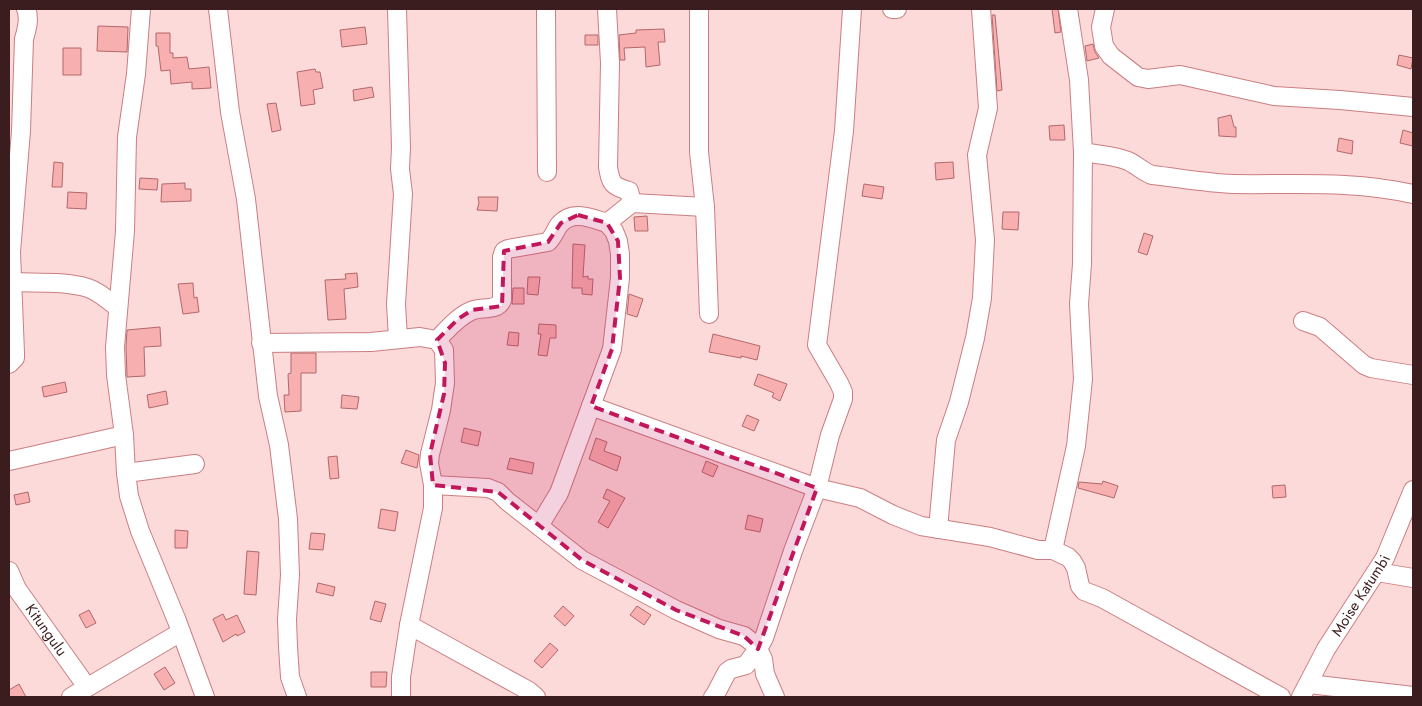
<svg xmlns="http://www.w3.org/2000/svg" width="1422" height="706" font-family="Jost,sans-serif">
<rect width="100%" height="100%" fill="#fcdada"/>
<path fill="#f7afb0" stroke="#b2686b" d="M1052 9H1058L1061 32 1055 33Z
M992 15H995L1002 90 997 91Z
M98 26 128 27 127 52 97 51Z
M365 27 367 44 342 47 340 30Z
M664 29 665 42H658L660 65 646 67 645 47 624 48 625 60H620L619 35 636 33V30Z
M156 33H170V53H173V58L187 57 189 69 209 67 211 88 192 89V82L171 84 170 70 161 71 158 46H156Z
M585 35H598V45H585Z
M1093 44 1095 52 1099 58 1087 61 1085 46Z
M63 48H81V75H63Z
M1399 55 1413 58 1411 69 1397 65Z
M315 69 316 72H320L323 88 313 90 315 104 301 106 297 72Z
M372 87 374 97 354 101 353 90Z
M276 103 281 130 272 132 267 104Z
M1231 115 1234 127H1236V137L1219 136 1218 118Z
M1064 125 1065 140H1050L1049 126Z
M1403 130 1413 133V146L1400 143Z
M1339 138 1353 141 1352 154 1337 151Z
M54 162 63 163 62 187H52Z
M953 162 954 178 936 180 935 163Z
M140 178 158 179 157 190 139 189Z
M185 183V189H191V201L161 202 162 184Z
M864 184 884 187 882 199 862 196Z
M68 192 87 193 86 209 67 208Z
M478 197H498L497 211 477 210 479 203Z
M1003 212H1019L1018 230 1002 229Z
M647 216 648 231H635L634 217Z
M1144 233 1153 236 1147 255 1138 252Z
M573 244 585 245 583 277 588 276V279H593L592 295 582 294V288H572Z
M357 273 358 287 344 289 346 319 328 320 325 280 346 279 345 274Z
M528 277H540L538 295 527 294Z
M193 283 194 298 197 297 199 312 183 314 178 284Z
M513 288H524V304H512Z
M629 294 643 299 637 317 627 314Z
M539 324 556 325V338H550L547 356 538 355 541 334H538Z
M160 327 161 346 144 347 145 376 127 377 126 346 127 330Z
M509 332 519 333 518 346 507 345Z
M713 334 760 346 757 360 741 356V358L709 352Z
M291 353H316V373H301V411L285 412 284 395H289L288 374 291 373Z
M758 374 787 384 780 401 772 397 774 393 754 385Z
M65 382 67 392 44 397 42 387Z
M166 391 168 404 149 408 147 395Z
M342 395 359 397 357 409 341 408Z
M747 415 759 420 754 431 742 426Z
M464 428 481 432 478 446 461 442Z
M596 438 607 442 604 451 621 457 617 471 589 459Z
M406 450 419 455 417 468 401 463Z
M337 456 339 478 330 479 328 457Z
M510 458 534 463 532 474 507 469Z
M706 461 718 466 713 477 702 472Z
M1103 481 1118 486 1114 498 1078 488 1079 482 1102 484Z
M1285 485 1286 497 1273 498 1272 486Z
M607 489 625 498 608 528 598 522 610 501 603 498Z
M28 492 30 502 16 505 14 495Z
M381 509 398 512 395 531 378 528Z
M748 515 763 519 760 532 745 529Z
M175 530 188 531 187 548H175Z
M311 533 325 534 323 550 309 549Z
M247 551 259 552 256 595 244 594Z
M318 583 335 587 333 596 316 592Z
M375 601 386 604 381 622 370 619Z
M563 606 574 616 565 626 554 616Z
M637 606 651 615 644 625 630 615Z
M89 610 96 623 86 628 79 615Z
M223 614 226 620 237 615 245 632 237 636 236 634 223 642 213 619Z
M550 643 558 650 542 668 534 661Z
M165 667 175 683 164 690 154 674Z
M371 672H387L386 687H371Z
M19 684 26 697H9V690Z"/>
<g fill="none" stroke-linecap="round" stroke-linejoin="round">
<g stroke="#cb7e81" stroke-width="20">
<g id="minor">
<path d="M141 9 136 74 127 137 125 231 115 347 116 375 124 435 126 473 129 496 140 531 177 621 205 697"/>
<path d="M218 9 230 112 246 199 268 396 279 445 288 519 290 575 287 619 288 647 290 677 297 697"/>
<path d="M397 9 401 147 400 169 403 194 396 304 398 339"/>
<path d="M546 9 547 172"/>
<path d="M607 9 610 63 608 167C611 184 612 186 629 191L632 203"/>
<path d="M699 9V152L705 207 709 314"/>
<path d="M892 9H897"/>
<path d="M1105 9 1101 27 1104 46 1111 56 1138 77 1148 79 1180 75 1274 96 1340 100 1413 107"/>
<path d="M1083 152C1098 155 1114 155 1128 161 1137 165 1143 172 1152 175 1179 178 1206 183 1233 184 1294 185 1352 180 1413 194"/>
<path d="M13 282C37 283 65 281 88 288 100 292 109 301 118 308"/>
<path d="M1303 321 1320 327 1364 365 1371 368 1413 375"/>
<path d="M437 340C447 330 457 317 471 311 481 306 497 312 502 300V257L504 251 508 249 548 242C553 237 555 231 559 225 572 209 591 218 607 223L632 203 705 207"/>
<path d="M261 343 371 342 420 337 437 340 444 350 445 383 441 410 430 454 429 463 433 485V508L409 625 401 677V697"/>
<path d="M9 364 15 358V353L11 252 21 131 24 39C27 29 30 18 26 9"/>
<path d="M591 406 817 488 860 498 893 515 921 526 990 537 1038 550H1053L1068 557 1072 561 1076 568 1080 586 1084 591 1102 598 1281 697"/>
<path d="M9 461 124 435"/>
<path d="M126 473 195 464"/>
<path d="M433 485 488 488 498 492 507 501 582 560 676 610 719 629 744 636 753 643 758 649 763 659 765 674 775 697"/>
<path d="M539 526 559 493 612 349 620 278V254L618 241 614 231 607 223"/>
<path d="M938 529 946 440 959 402 975 338 982 298 985 240 977 155 988 108 981 9"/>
<path d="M1053 550 1076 446 1083 379 1079 304 1082 264 1083 152 1079 80 1068 9"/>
<path id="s1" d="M9 571 17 589 87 687"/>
<path d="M1377 572 1413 578"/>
<path d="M409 625 529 691 536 697"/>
<path d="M1309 684 1413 696"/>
<path d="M71 697 181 632"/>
<path d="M713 697 715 695 727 672 731 669 746 665 758 649 764 638 793 551 817 488 830 435 843 399V392L839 383 817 345 844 131 852 9"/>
<path id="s2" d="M1301 697 1326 649 1385 558 1413 490"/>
</g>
</g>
<use href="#minor" stroke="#fff" stroke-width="18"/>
</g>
<path fill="#c2185b" fill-opacity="0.2" stroke="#c2185b" stroke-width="4" stroke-dasharray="10 6" stroke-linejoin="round" d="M578 215 607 223 618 241 620 278 612 349 591 406 817 488 758 649 744 636 676 610 582 560 498 492 433 485 430 454 444 394 445 363 437 340 458 319 472 310 502 306 504 251 548 242 561 223Z"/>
<g text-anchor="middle" stroke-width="4.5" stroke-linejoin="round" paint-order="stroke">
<g font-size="15" fill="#3c1d1f" stroke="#fcdada">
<text dy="5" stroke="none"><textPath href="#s2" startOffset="118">Moise Katumbi</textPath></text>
<text dy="5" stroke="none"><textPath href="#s1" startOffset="70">Kitungulu</textPath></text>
</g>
</g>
<rect width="1422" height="706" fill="none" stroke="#3c1d1f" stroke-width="20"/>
</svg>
